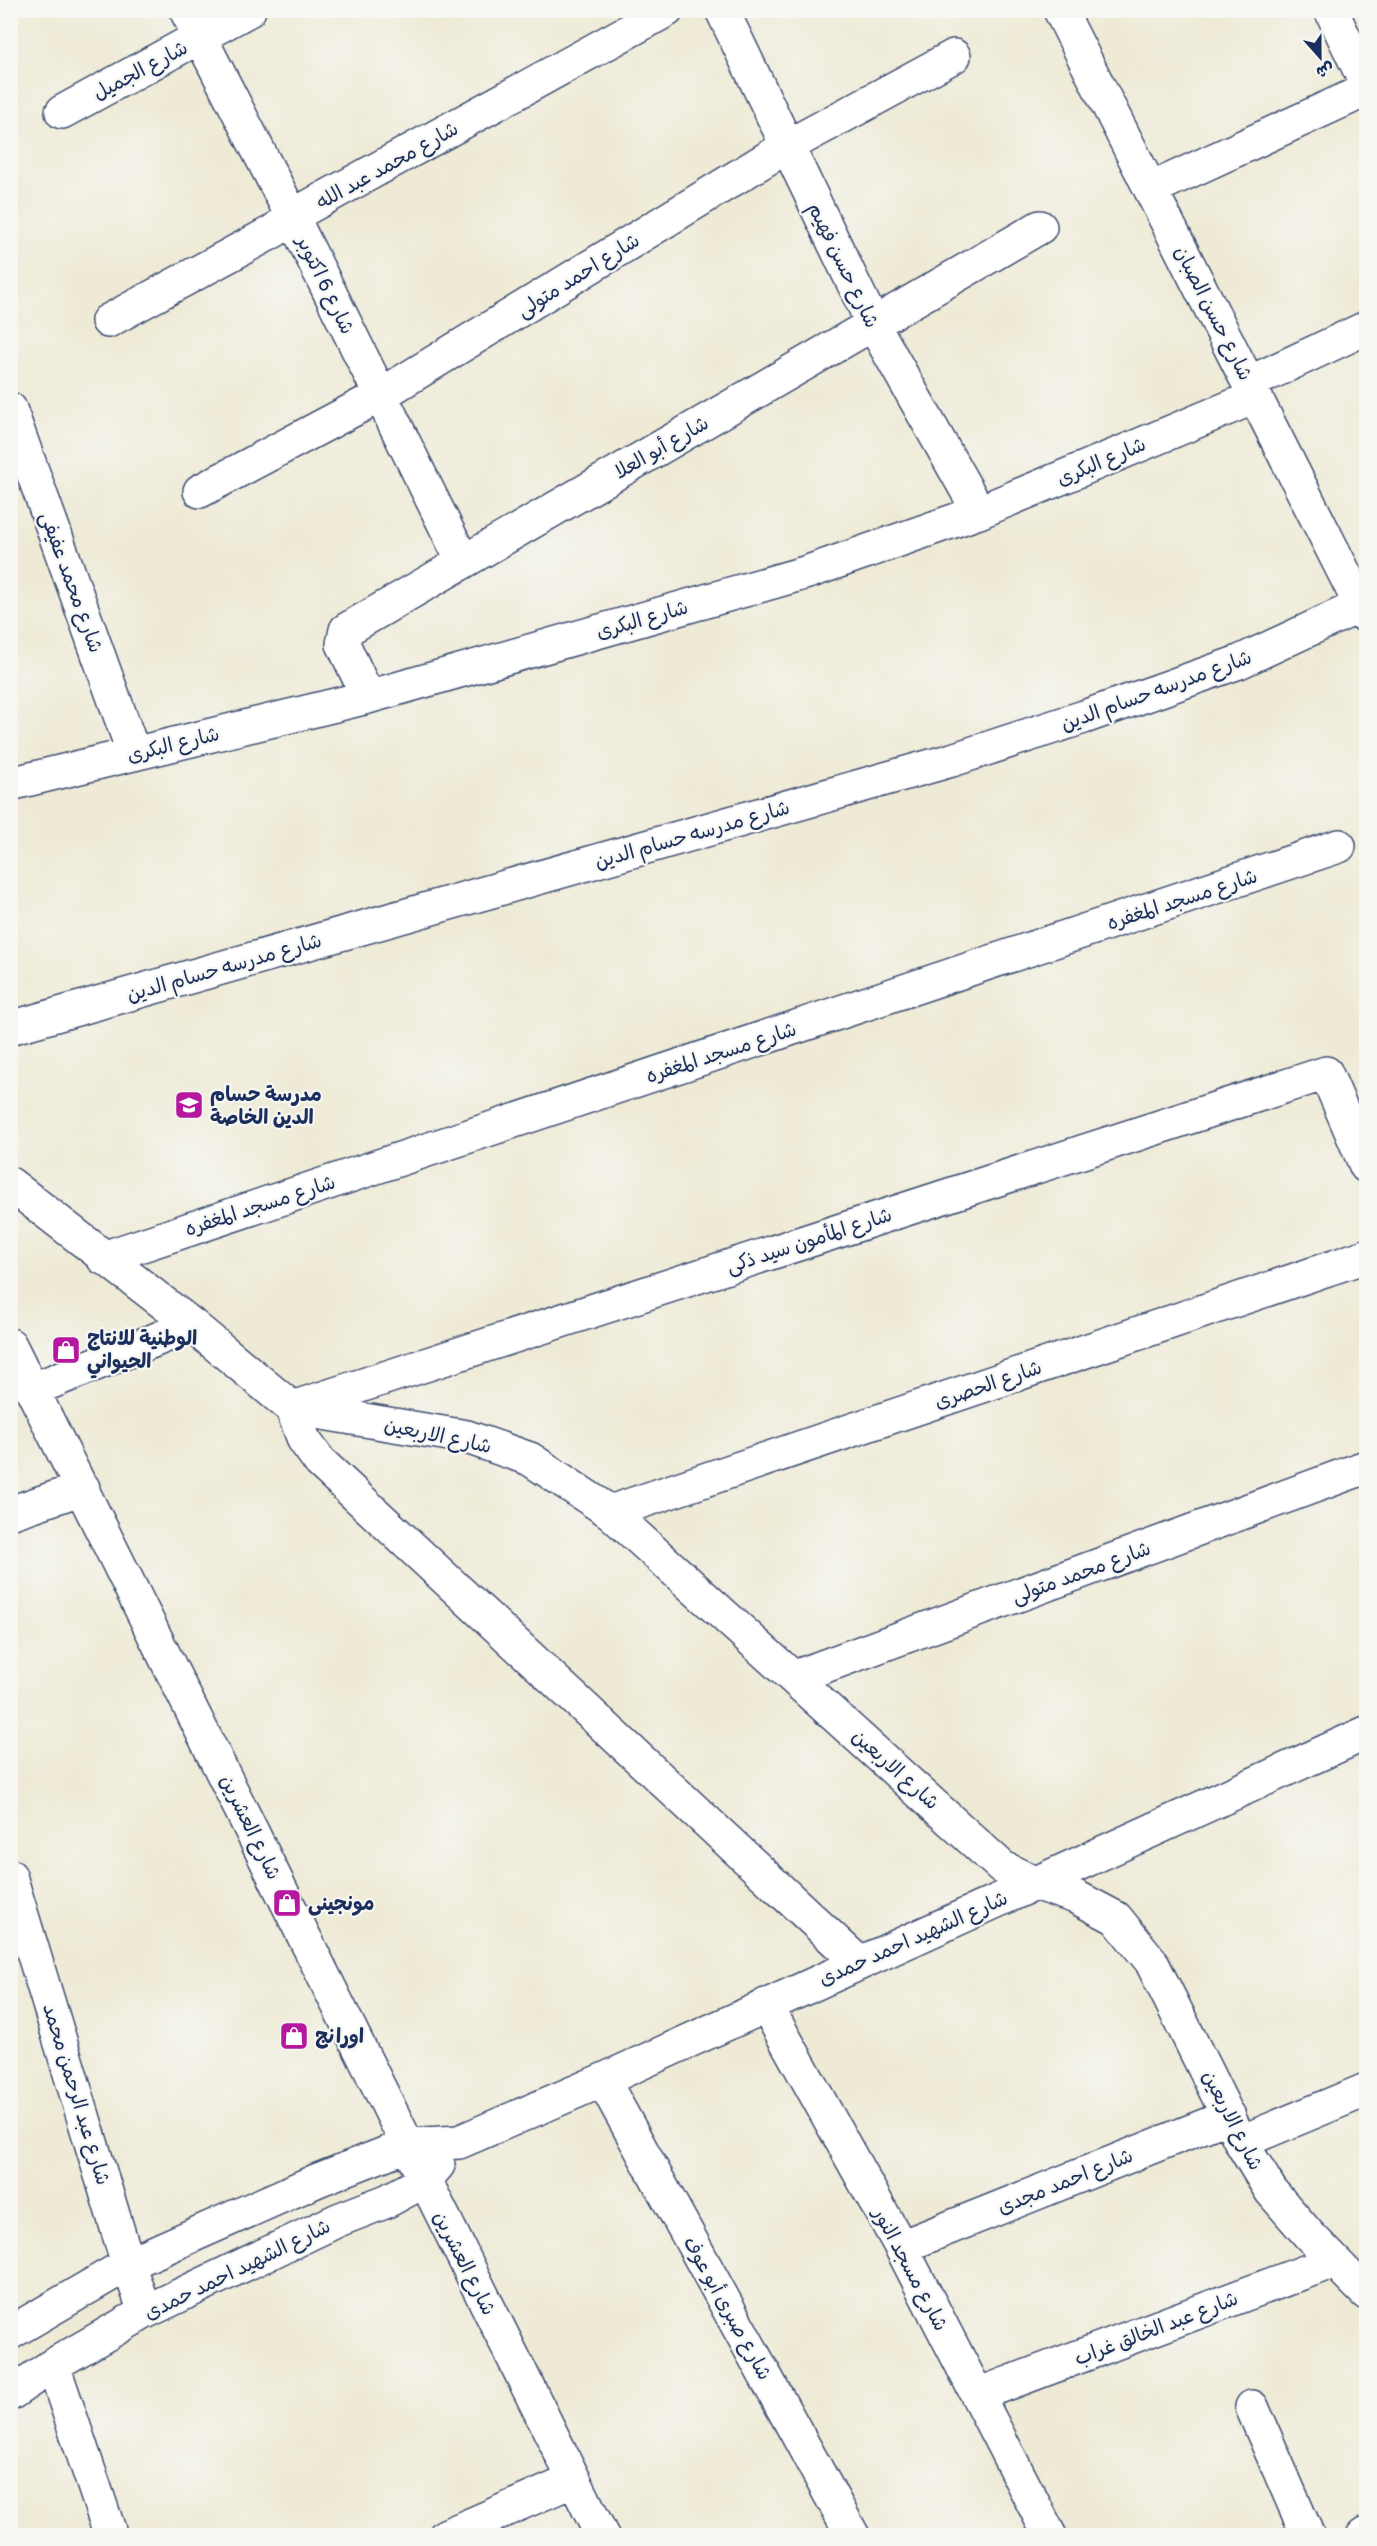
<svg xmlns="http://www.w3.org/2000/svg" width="1377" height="2546" font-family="Pangolin,'Playpen Sans Arabic',sans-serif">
<rect width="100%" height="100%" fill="#f6f6f2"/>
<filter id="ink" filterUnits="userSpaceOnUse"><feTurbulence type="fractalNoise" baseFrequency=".0167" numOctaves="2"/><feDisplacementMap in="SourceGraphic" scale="12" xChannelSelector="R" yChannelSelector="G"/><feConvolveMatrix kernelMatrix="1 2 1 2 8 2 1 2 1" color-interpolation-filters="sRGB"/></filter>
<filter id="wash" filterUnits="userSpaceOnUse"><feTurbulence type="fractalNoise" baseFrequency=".008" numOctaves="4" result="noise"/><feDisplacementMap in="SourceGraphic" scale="24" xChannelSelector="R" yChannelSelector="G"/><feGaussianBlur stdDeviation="1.35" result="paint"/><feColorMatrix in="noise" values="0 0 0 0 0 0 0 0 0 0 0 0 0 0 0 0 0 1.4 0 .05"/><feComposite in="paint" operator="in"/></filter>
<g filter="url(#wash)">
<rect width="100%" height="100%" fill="#eeead5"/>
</g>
<g filter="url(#ink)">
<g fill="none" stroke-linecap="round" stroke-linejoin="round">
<g stroke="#3b4b70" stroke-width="36">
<path id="minor" d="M186 10 292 216 463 562
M722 10 873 324 979 512
M1060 10 1366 616
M1331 10 1366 83
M62 112 249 10
M1151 189 1366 90
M108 321 274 231 292 216 667 10
M1249 383 1366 328
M10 409 134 754
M200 491 379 396 786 147 954 56
M368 697 343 644 346 630 1040 227
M10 784 368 697 808 572 979 512 1255 397
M10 1028 952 760 1084 717 1239 662 1366 603
M10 1184 192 1325 292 1408 467 1437 530 1459 610 1512 1002 1867 1034 1883 1076 1897 1116 1918 1151 1961 1241 2142 1271 2191 1309 2235 1366 2293
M103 1258 1339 846
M10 1345 602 2536
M34 1389 192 1325
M610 1512 1366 1256
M10 1513 83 1488
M795 1677 1366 1467
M10 1876 128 2264 145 2312
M859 1963 320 1462 304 1440 292 1408 1326 1073 1366 1166
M766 2005 901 2247 1050 2536
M603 2080 853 2536
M1241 2142 1366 2090
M901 2247 1229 2116
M10 2333 128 2264 318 2180 407 2145 459 2142 603 2080 1366 1733
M53 2365 111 2536
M10 2394 53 2365 145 2312 338 2220 387 2201 424 2181 438 2165
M977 2395 1334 2261
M1252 2407 1308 2536
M445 2536 574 2480
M1363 2536 1366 2534"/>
</g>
<use href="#minor" stroke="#fff" stroke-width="33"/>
</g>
</g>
<defs>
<g id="school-square" transform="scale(1.5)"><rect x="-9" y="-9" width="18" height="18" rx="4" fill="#b5179e" stroke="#f6f6f2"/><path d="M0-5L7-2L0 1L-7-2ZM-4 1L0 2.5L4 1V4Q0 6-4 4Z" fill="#fff"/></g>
<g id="shop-square" transform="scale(1.5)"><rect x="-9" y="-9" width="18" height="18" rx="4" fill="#b5179e" stroke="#f6f6f2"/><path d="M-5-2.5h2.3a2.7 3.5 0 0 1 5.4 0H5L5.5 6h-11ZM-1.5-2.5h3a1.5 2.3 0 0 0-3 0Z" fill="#fff"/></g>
</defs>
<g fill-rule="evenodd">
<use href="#school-square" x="189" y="1105"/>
<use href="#shop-square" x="66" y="1350"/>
<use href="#shop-square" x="287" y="1903"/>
<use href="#shop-square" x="294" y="2036"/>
</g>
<g text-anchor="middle" stroke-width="4.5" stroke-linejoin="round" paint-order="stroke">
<g font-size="20" fill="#1b2f5e" stroke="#f6f6f2">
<text transform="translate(140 70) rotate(-28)" y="7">شارع الجميل</text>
<text transform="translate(387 165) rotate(-29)" y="7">شارع محمد عبد الله</text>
<text transform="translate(844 265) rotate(64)" y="7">شارع حسن فهيم</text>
<text transform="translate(578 275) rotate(-32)" y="7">شارع احمد متولى</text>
<text transform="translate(326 285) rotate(64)" y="7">شارع 6 اكتوبر</text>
<text transform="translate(1214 313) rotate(63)" y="7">شارع حسن الصبان</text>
<text transform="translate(661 447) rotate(-30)" y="7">شارع أبو العلا</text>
<text transform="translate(1101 461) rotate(-23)" y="7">شارع البكرى</text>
<text transform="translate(72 582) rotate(70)" y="7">شارع محمد عفيفى</text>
<text transform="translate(642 619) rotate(-16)" y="7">شارع البكرى</text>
<text transform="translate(1156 690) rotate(-20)" y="7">شارع مدرسه حسام الدين</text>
<text transform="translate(173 744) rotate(-14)" y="7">شارع البكرى</text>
<text transform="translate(692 834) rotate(-16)" y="7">شارع مدرسه حسام الدين</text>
<text transform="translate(1182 899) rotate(-18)" y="7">شارع مسجد المغفره</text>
<text transform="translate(224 967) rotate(-16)" y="7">شارع مدرسه حسام الدين</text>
<text transform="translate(721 1052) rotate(-18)" y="7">شارع مسجد المغفره</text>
<text transform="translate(260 1205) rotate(-18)" y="7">شارع مسجد المغفره</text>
<text transform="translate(809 1240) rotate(-18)" y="7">شارع المأمون سيد ذكى</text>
<text transform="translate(988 1384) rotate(-19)" y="7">شارع الحصرى</text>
<text transform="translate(438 1435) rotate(12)" y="7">شارع الاربعين</text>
<text transform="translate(1081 1572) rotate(-20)" y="7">شارع محمد متولى</text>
<text transform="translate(896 1769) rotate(42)" y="7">شارع الاربعين</text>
<text transform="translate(251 1827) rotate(64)" y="7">شارع العشرين</text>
<text transform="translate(913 1938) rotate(-24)" y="7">شارع الشهيد احمد حمدى</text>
<text transform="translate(77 2094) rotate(73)" y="7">شارع عبد الرحمن محمد</text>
<text transform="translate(1233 2120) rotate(63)" y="7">شارع الاربعين</text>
<text transform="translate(1065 2181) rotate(-22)" y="7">شارع احمد مجدى</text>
<text transform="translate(465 2263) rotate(63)" y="7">شارع العشرين</text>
<text transform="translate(237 2269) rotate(-26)" y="7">شارع الشهيد احمد حمدى</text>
<text transform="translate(911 2269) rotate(62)" y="7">شارع مسجد النور</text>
<text transform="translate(728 2308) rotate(61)" y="7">شارع صبرى أبو عوف</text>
<text transform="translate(1156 2328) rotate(-21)" y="7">شارع عبد الخالق غراب</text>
</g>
<g font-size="20" font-weight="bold" fill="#1b2f5e" stroke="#f6f6f2" text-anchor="start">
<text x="210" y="1101">مدرسة حسام<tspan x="210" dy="23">الدين الخاصة</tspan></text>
<text x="87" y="1345">الوطنية للانتاج<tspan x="87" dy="23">الحيواني</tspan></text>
<text x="308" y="1910">مونجينى</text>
<text x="315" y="2043">اورانج</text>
</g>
</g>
<rect width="1377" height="2546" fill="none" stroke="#f6f6f2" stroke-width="36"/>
<g transform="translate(1320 57) rotate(159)" stroke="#f6f6f2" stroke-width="4.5" paint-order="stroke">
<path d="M0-4.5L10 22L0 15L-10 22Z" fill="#1b2f5e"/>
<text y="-9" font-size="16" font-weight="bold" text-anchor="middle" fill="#1b2f5e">ش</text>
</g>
</svg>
